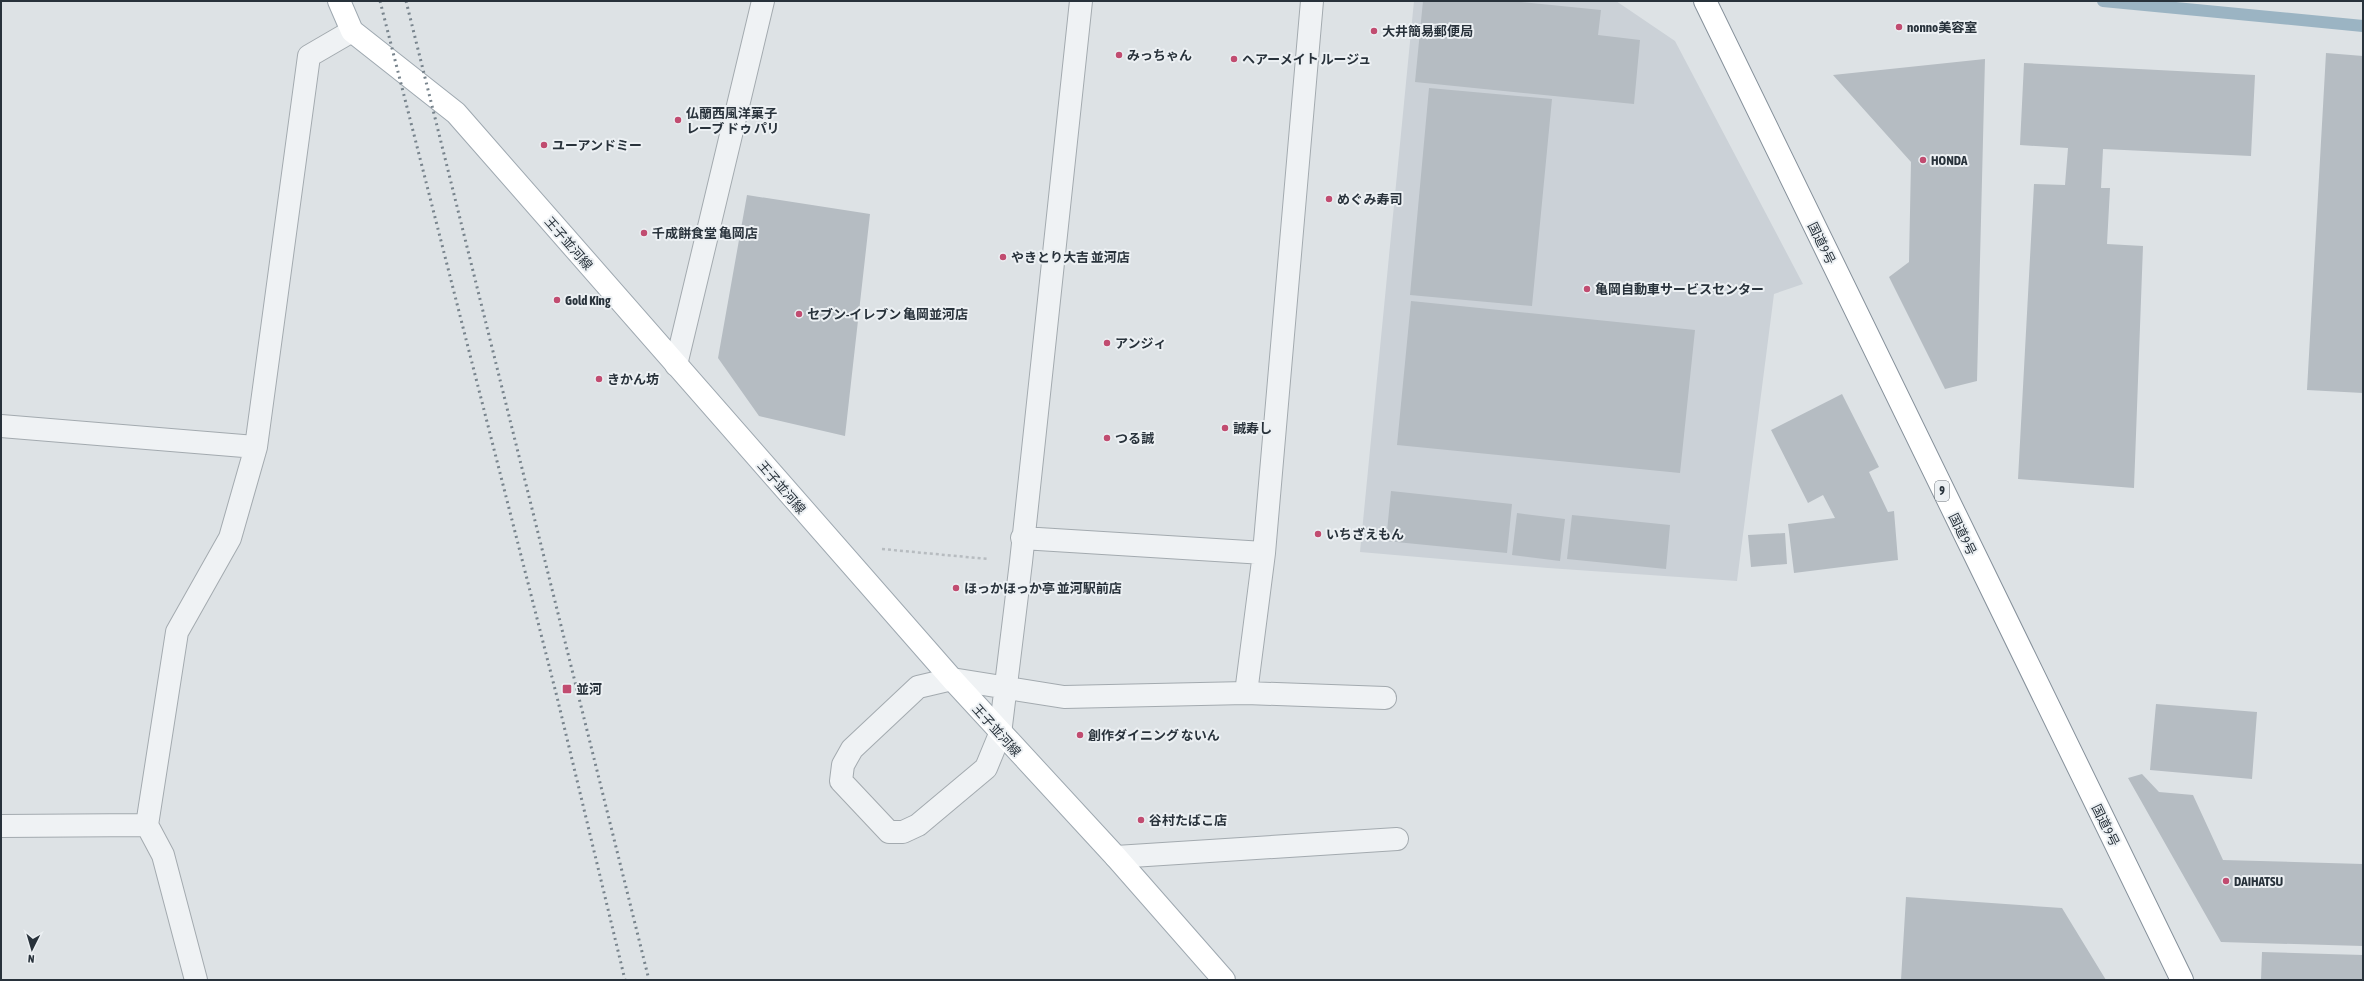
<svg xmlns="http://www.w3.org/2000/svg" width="2364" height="981" font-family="'Asap Condensed','Noto Sans JP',sans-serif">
<rect width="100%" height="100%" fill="#dde2e5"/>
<path fill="#cbd1d7" d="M1414 1H1616L1675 41 1803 284 1774 294 1737 581 1548 568 1360 552Z"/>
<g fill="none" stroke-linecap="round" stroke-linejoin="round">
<path stroke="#9bb4c3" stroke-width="12" d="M2103 1 2363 26"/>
</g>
<path fill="#b5bcc2" d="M1423 1H1511L1601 10 1598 35 1640 40 1634 104 1415 82Z
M2326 53 2363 56V393L2307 390Z
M1985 59 1977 381 1945 389 1889 277 1909 262 1911 162 1833 75Z
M2024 63 2255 75 2251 156 2103 149 2101 188H2110L2107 244 2143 246 2134 488 2018 479 2034 184 2065 185 2068 148 2020 145Z
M1429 88 1552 99 1532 306 1410 295Z
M747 195 870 214 845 436 759 416 718 358Z
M1411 301 1695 330 1680 473 1397 445Z
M1842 394 1879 467 1869 472 1888 512 1894 511 1898 560 1794 573 1788 524 1835 518 1823 495 1808 503 1771 430Z
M1391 491 1512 504 1507 553 1386 541Z
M1517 513 1565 519 1560 561 1512 555Z
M1572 515 1670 525 1666 569 1567 559Z
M1785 533 1787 564 1751 567 1748 535Z
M2156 704 2257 712 2252 779 2150 770Z
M2142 774 2159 792 2193 795 2223 860 2363 864V946L2221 942 2128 778Z
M1906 897 2062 908 2106 980H1901Z
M2262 952 2363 955V980H2261Z"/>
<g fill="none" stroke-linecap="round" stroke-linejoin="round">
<g stroke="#a3aaaf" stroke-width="24">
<path id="minor" d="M1081 1 1021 562 1000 734 986 768 918 825 903 832H889L841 781 843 765 852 749 918 687 952 679 1064 697 1246 693 1264 553 1312 1
M676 365 763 1
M1 426 256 447
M1022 538 1264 553
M1246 693 1385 698
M1 826 147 825
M1116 857 1397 839
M196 980 163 855 147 825 177 632 230 538 256 447 309 56 352 31"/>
</g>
<g stroke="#9ea8b0" stroke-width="24">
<path id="major" d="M339 1 352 31 456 113 952 679 1116 857 1224 980"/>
</g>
<g stroke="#86919b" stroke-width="24">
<path id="highway" d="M1705 1 2182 980"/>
</g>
<path stroke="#b7bcc0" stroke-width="2.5" stroke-dasharray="3 3" stroke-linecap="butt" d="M882 549 988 559"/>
<use href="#minor" stroke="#eff2f4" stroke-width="22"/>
<use href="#major" stroke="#fff" stroke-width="22"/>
<use href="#highway" stroke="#fff" stroke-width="22"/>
<path stroke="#78848d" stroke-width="3" stroke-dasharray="2 4" stroke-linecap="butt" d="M380 1 557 697 625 980
M406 1 649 980"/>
</g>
<g fill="#c14c70" stroke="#ecf0f3" stroke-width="1.5">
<circle cx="1899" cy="27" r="4"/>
<circle cx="1374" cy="31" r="4"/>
<circle cx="1119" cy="55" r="4"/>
<circle cx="1234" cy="59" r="4"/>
<circle cx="678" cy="120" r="4"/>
<circle cx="544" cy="145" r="4"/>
<circle cx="1923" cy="160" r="4"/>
<circle cx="1329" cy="199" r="4"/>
<circle cx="644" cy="233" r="4"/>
<circle cx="1003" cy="257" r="4"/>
<circle cx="1587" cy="289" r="4"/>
<circle cx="557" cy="300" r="4"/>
<circle cx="799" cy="314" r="4"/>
<circle cx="1107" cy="343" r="4"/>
<circle cx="599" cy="379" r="4"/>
<circle cx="1225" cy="428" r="4"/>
<circle cx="1107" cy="438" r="4"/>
<circle cx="1318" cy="534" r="4"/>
<circle cx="956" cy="588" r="4"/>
<rect x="562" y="684" width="10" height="10" rx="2"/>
<circle cx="1080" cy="735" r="4"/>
<circle cx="1141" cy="820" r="4"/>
<circle cx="2226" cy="881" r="4"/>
</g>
<g text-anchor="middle" stroke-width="4" stroke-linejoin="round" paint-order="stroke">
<rect fill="#ecf0f3" stroke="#636b72" stroke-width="1" x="1935" y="481" width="14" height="20" rx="3"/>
<g font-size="12" font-weight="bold" fill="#28323b">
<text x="1942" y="495">9</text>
</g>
<g font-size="13" font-weight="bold" fill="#28323b" stroke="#ecf0f3" text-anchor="start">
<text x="1907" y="32">nonno美容室</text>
<text x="1382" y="36">大井簡易郵便局</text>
<text x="1127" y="60">みっちゃん</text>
<text x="1242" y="64">ヘアーメイト ルージュ</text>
<text x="686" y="118">仏蘭西風洋菓子<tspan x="686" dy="15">レーブ ドゥ パリ</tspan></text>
<text x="552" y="150">ユーアンドミー</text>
<text x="1931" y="165">HONDA</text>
<text x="1337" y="204">めぐみ寿司</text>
<text x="652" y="238">千成餅食堂 亀岡店</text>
<text x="1011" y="262">やきとり大吉 並河店</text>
<text x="1595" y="294">亀岡自動車サービスセンター</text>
<text x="565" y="305">Gold King</text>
<text x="807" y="319">セブン-イレブン 亀岡並河店</text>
<text x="1115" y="348">アンジィ</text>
<text x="607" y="384">きかん坊</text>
<text x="1233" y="433">誠寿し</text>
<text x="1115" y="443">つる誠</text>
<text x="1326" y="539">いちざえもん</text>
<text x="964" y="593">ほっかほっか亭 並河駅前店</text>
<text x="576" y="694">並河</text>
<text x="1088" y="740">創作ダイニング ないん</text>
<text x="1149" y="825">谷村たばこ店</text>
<text x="2234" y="886">DAIHATSU</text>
</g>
<g font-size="13" fill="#28323b" stroke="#ecf0f3">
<text transform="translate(569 243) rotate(49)" y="5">王子並河線</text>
<text transform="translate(1822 243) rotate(64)" y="5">国道9号</text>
<text transform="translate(782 487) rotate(49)" y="5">王子並河線</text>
<text transform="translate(1963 534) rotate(64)" y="5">国道9号</text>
<text transform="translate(997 730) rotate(48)" y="5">王子並河線</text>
<text transform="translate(2106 825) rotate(64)" y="5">国道9号</text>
</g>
</g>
<rect width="2364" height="981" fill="none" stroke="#28323b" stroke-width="4"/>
<g transform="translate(32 949) rotate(185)" stroke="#ecf0f3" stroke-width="3" paint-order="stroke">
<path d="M0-3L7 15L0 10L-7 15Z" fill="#28323b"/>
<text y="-6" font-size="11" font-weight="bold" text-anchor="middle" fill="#28323b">N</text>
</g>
</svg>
